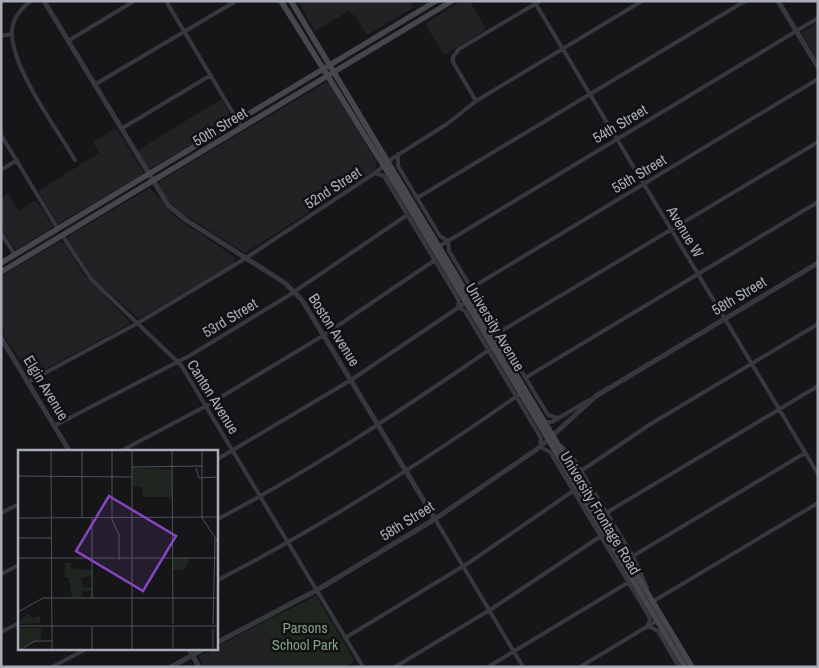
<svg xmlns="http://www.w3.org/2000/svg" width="819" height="668" font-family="'Archivo Narrow',sans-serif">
<rect width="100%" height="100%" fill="#161618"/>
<path fill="#222225" d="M298 1H410L413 8 367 35 354 14 352 16 349 11 315 31Z
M461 1H470L486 29 444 55 425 24Z
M818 22V61L801 33Z
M326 82 330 84 365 141 377 164 375 170 245 253 182 213 167 199 158 185 160 181Z
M222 99 233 121 148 170 136 151Z
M116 128 143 172 142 175 58 224 38 191 99 153 93 142Z
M150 188 175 217 236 258 234 263 139 319 93 278 68 239 70 235Z
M8 193 19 211 36 200 53 227 16 250 1 229V198Z
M60 241 64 243 84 275 131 323 31 377 1 331V276Z
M262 623 285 667H203L199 656 216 649V647Z"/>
<path fill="#1e261f" d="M316 596 355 661 343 667H285L262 623Z"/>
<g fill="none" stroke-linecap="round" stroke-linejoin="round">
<path stroke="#37383d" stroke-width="4" d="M31 1C20 9 12 19 12 33 12 69 57 129 75 160
M166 1 242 128
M534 1 818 474
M1 36 12 34
M68 41 134 1
M94 85 236 1
M476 101 453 62V57L459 49 540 1
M121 129 211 75
M1 135 58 229
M398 154V166L440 236 448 241 449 251 548 415 558 418
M1 170 17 160
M375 173 384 176 455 294 459 301 458 307 465 311 541 438 540 447 550 452 650 618 648 626 658 631 679 667
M417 198 745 1
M1 233 15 255
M62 235 91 279 181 365 363 667
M438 247 818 18
M471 288 818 79
M498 333 818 142
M525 378 818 202
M28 382 138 323 246 258 375 173 393 158 447 124 476 101 642 1
M546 422H552L589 400
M54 426 189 356 288 296 407 215
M561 446 572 456 633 556 647 588
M119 452 206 406 324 335 435 260
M216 460 351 380 468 301
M581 471 649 425 818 324
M1 513 19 504
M606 513 818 386
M435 519 523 667
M216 520C312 470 400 411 489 350
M633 556 805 453
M1 574 19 565
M216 581C321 527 420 464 517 396
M652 602 818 503
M1 632 19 623
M345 638 470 562 573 491
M52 667 86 649
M395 667 493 608 601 536
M488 667 629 582
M580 667 658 620"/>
<path stroke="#37383d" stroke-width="5" d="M44 1 168 205 186 220 285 283 302 300 435 519
M778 1 818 67
M1 338 70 452
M216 643 317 590 435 519 540 447 596 396 818 263
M189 649 199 667
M171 667 204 649"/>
<path stroke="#45474d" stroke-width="5.5" d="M281 1 395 184 685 667
M291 1 692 667
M1 263 436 1
M1 272 452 1"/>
</g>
<g text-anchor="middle" stroke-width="5" stroke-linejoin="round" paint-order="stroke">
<g font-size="15" fill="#a8adb8" stroke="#111113">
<text transform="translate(620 124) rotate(-31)" y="5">54th Street</text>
<text transform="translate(220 127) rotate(-31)" y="5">50th Street</text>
<text transform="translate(639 174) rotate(-31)" y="5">55th Street</text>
<text transform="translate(333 188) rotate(-33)" y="5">52nd Street</text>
<text transform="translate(685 232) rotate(59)" y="5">Avenue W</text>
<text transform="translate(739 296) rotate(-31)" y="5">58th Street</text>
<text transform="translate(230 318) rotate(-31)" y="5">53rd Street</text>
<text transform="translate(495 327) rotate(59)" y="5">University Avenue</text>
<text transform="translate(334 330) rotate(58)" y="5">Boston Avenue</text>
<text transform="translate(46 388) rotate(59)" y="5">Elgin Avenue</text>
<text transform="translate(213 397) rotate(58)" y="5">Canton Avenue</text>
<text transform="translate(600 513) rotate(59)" y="5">University Frontage Road</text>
<text transform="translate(407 521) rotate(-32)" y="5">58th Street</text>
</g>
<g font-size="15" fill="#7fa381" stroke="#111113">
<text x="305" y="633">Parsons<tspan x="305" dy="17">School Park</tspan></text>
</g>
</g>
<g transform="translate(18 450)">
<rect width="200" height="200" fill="#161618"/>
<path d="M114 17 154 20V47H125L124 37 115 36ZM155 108H171L170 114 165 120H155ZM47 113H54L52 118 73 120 74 126 64 128V137L74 138V141H64V148L54 147 51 128 46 127ZM10 163 15 169 21 165 23 173 0 174ZM1 178H23V188L0 200Z" fill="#1e261f"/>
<path fill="none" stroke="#505258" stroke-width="1" d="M33 0 34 200M64 0V68M94 0V70L101 85V110M114 0V200M154 0 155 174M184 0V68L200 92M114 17 184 16M178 18 181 28 200 27M0 26 113 27M74 67V148M0 68 200 67M0 88H34M0 108H200M0 162 25 148H200M195 174 197 88M0 176H200M155 177V200M195 179V200M2 200 17 191H34M74 200V177"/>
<path fill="#8446be" fill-opacity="0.15" stroke="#8446be" stroke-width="2.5" d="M91 46 158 86 125 141 58 101Z"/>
<rect width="200" height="200" fill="none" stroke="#a8adb8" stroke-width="2.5"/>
</g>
<rect width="819" height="668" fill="none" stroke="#a8adb8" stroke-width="5"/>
</svg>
